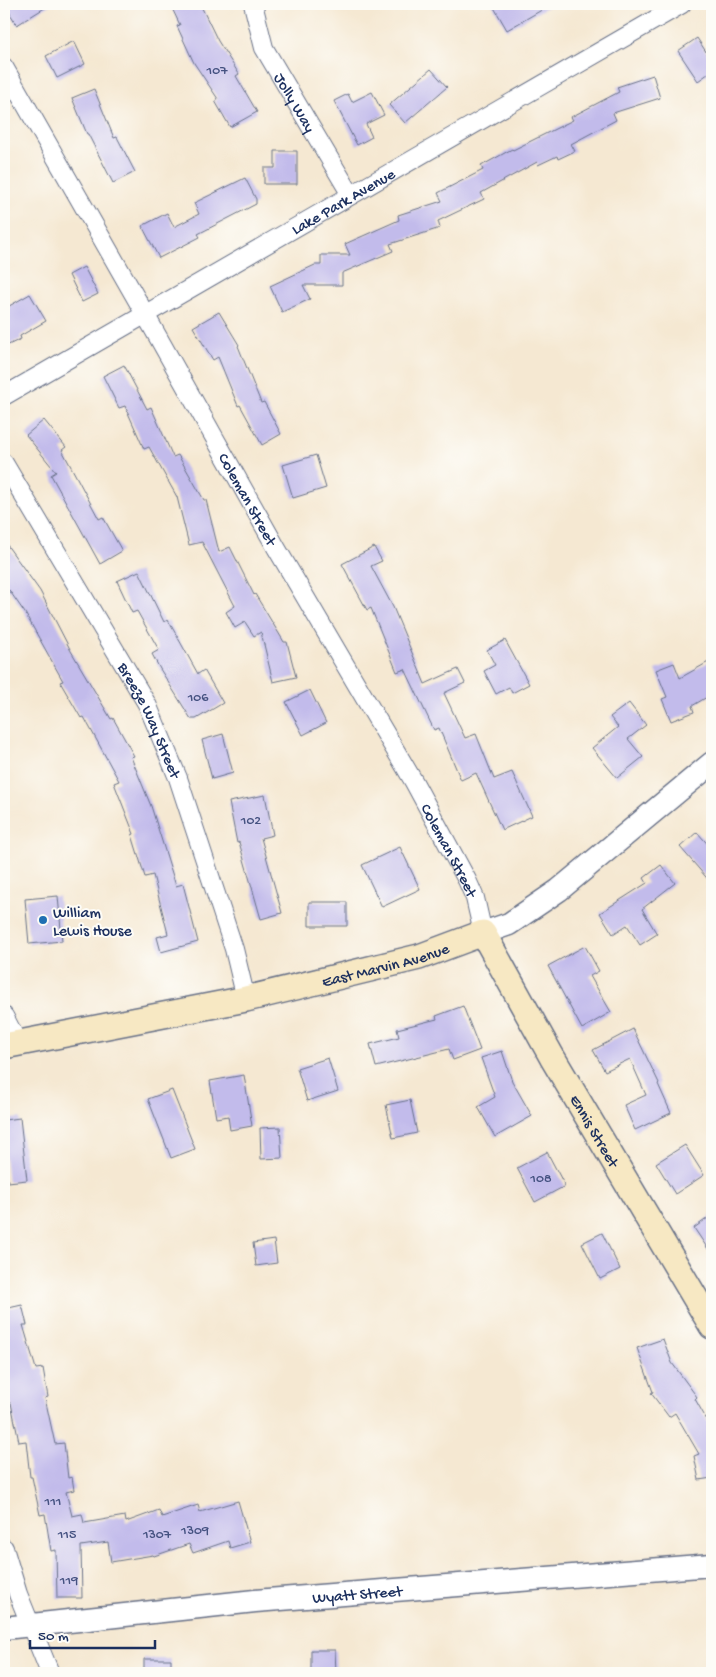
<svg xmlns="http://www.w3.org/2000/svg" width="716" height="1677" font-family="'Gochi Hand',sans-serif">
<rect width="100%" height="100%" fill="#fdfcf7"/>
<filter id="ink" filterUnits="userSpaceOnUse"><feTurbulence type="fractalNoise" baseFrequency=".02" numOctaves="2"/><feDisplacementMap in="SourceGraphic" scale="10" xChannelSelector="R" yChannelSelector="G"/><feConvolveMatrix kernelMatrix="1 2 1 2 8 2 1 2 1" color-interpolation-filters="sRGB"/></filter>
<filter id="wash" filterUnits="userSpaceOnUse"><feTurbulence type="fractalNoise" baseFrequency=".0096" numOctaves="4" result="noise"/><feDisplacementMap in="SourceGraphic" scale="20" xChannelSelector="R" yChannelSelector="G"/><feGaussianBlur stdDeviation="1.12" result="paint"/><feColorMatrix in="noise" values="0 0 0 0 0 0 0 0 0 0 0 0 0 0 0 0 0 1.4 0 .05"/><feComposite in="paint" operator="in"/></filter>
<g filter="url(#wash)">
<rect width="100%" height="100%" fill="#f5e8d2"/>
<g id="blocks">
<path fill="#c2bbeb" d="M4 4H51L17 25Z
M170 4H200L218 41 239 74 236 76 257 112 230 127 215 101 218 99 194 63 177 26 180 25Z
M492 4H552L507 30Z
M697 38 712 61V71L698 81 678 51Z
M74 41 85 64 57 78 46 56Z
M431 69 447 87 405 123 389 105Z
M653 75 660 98 613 113 616 120 571 144 575 151 558 159 557 156 538 165 537 162 481 193 484 199 438 221 440 228 390 244 393 251 342 273V285H303L310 299 282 312 270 286 315 265H321V255H350L345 244 399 220 398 215 442 201 438 193 483 170 481 166 512 149 513 150 573 120 571 117 619 92 617 87Z
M94 89 114 138 117 137 135 172 113 183 88 134H87L72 98Z
M372 92 384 115 366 124 372 137 357 145 334 101 348 94 352 102Z
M275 151H297V184H264V168H275Z
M245 178 256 199V204L198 234 200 237 159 258 142 226 167 213 174 227 199 214 194 203Z
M84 267 98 294 82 302 69 275Z
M30 294 46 321 20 336 21 339 4 347V309Z
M219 312 239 345 238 346 261 403 264 402 281 434 262 445 240 405 238 406 218 357 213 360 193 327Z
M124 365 147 409 151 407 173 457 178 455 204 500H206L219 552 230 547 254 595 255 594 284 642H287L296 677 273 682 261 632 254 636 245 622 235 628 226 612 235 606 202 542 189 545 177 497 149 447 144 449 125 406 119 408 103 376Z
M44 420 66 447 62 450 99 519 103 517 122 551 100 564 51 475 56 472 26 435Z
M316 455 326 488 293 498 283 465Z
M4 541 40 591 71 651 111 719 113 718 134 756 131 757 151 806 176 886 183 884 198 942 161 952 157 937 168 934 153 875 145 877 132 835 134 834 114 783 119 781 84 717 81 718 60 682 63 681 25 613 9 590 4 594Z
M374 547 382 561 371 566 393 607 425 684 458 669 465 683 444 693 465 738 476 734 494 779 512 772 532 816 502 830 476 773 461 780 439 728 434 730 405 669 397 672 371 608 367 610 342 564Z
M139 571 164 622 168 620 198 674 204 670 223 703 196 719H191L160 669 152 654 159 650 137 611 132 613 117 581Z
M505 640 529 684 512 693 509 687 496 694 484 671 495 665 487 650Z
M712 660V694L692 706 694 712 671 721 662 699 667 697 656 670 674 663 680 678Z
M310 690 326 723 303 735 286 702Z
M629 703 646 725 628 739 643 757 617 778 592 748 618 727 610 717Z
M223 734 233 773 212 779 202 740Z
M265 795 273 835 261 838 282 913 261 919 239 842 237 843 229 802Z
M697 832 712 849V884L680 847Z
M400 847 420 889 382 907 362 865Z
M661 865 675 883 642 909 657 934 640 945 627 925 613 934 600 913 647 883 644 878Z
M58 896 62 941 29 944 25 899Z
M309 902H347V926H309Z
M585 946 599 971 590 976 611 1012 582 1029 548 966Z
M463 1006 480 1050 453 1060 449 1049 376 1067 370 1044 399 1037 397 1029 437 1019 436 1016Z
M633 1029 659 1083 658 1084 671 1113 635 1130 624 1105 646 1095 630 1059 605 1071 593 1050Z
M502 1051 512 1081 532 1116 495 1137 478 1107 495 1097 481 1058Z
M328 1058 338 1091 307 1101 297 1068Z
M244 1075 252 1126 230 1130 228 1116 216 1118 210 1081Z
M172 1090 195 1149 171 1158 148 1099Z
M410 1100 417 1133 393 1138 386 1105Z
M20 1118 27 1180 8 1182 4 1147V1120Z
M280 1127 282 1158 261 1159 260 1128Z
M685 1145 704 1175 675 1194 656 1163Z
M547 1152 565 1186 535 1202 517 1168Z
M712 1215V1255L694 1228Z
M602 1233 620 1269 600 1279 582 1243Z
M274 1240 277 1263 256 1266 253 1243Z
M22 1305 27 1325H23L36 1369 43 1368 48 1397 45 1398 55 1444 64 1443 68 1478 72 1477 74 1490 66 1492 72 1516 82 1514 84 1523 125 1516 126 1522 159 1510 162 1517 198 1505 200 1512 238 1501 250 1542 230 1548 228 1541 193 1553 189 1544 154 1556 153 1555 111 1562 108 1542 81 1546 82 1598H57L56 1550 51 1551 45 1514 40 1515 32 1477H30L26 1441 19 1442 11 1403 8 1404 4 1380V1309Z
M663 1339 672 1363 697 1397 695 1399 712 1429V1478L699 1480 694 1456 699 1454 675 1413 669 1417 651 1393 653 1392 637 1348Z
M311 1650H335L336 1673H311Z
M144 1659H171V1673H144Z"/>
</g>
</g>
<g filter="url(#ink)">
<use href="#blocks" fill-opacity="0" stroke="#677087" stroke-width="1"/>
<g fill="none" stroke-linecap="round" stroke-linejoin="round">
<g stroke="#677087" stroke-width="20">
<g id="minor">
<path id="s1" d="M253 4 264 48 351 195"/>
<path id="s2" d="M4 67 145 314 277 549 414 782 467 880 475 898 483 933"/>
<path id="s3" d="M4 396 682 4"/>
<path id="s4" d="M4 463 147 704 178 778 234 949 246 999"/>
<path d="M4 1016 18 1043"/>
<path d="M4 1548 18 1594 50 1673"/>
</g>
</g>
<g stroke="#677087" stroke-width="25">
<g id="tertiary">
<path d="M483 933 509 924 559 890 712 763"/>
<path id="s5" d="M4 1628 255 1601 712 1565"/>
</g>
</g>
<g stroke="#677087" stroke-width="28">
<g id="secondary">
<path id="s6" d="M4 1046 246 999 419 957 483 933 552 1057 712 1326"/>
</g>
</g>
<use href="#minor" stroke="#fff" stroke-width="18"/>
<use href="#tertiary" stroke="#fff" stroke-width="22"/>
<use href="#secondary" stroke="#f7e8c3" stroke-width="25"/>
</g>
</g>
<circle fill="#1f6fb2" stroke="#fdfcf7" stroke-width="2" cx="43" cy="920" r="5"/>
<g text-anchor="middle" stroke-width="4" stroke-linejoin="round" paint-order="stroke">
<g font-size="14" fill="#455281">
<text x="217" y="74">107</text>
<text x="198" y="701">106</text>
<text x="251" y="824">102</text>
<text x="541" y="1182">108</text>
<text x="53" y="1505">111</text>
<text x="195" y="1534">1309</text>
<text x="67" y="1538">115</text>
<text x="157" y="1538">1307</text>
<text x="69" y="1584">119</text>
</g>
<g font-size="16" fill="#1b2f5e" stroke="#fdfcf7">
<text dy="6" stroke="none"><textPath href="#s1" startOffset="108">Jolly Way</textPath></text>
<text dy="6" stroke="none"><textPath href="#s3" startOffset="391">Lake Park Avenue</textPath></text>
<text dy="6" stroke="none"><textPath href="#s2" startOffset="496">Coleman Street</textPath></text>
<text dy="6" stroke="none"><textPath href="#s4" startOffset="296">Breeze Way Street</textPath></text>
<text dy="6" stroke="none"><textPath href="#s2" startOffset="901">Coleman Street</textPath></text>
<text dy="6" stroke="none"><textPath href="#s6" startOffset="390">East Marvin Avenue</textPath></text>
<text dy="6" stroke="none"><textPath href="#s6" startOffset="720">Ennis Street</textPath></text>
<text dy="6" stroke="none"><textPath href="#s5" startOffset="355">Wyatt Street</textPath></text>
</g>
<g font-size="16" fill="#1b2f5e" stroke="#fdfcf7" text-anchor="start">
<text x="53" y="917">William<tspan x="53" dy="18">Lewis House</tspan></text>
</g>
</g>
<rect width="716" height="1677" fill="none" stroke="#fdfcf7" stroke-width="20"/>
<path d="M30 1640v8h125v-8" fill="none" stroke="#1b2f5e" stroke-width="2.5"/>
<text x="38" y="1640" font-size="15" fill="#1b2f5e" stroke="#fdfcf7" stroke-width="4" paint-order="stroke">50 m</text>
</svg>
